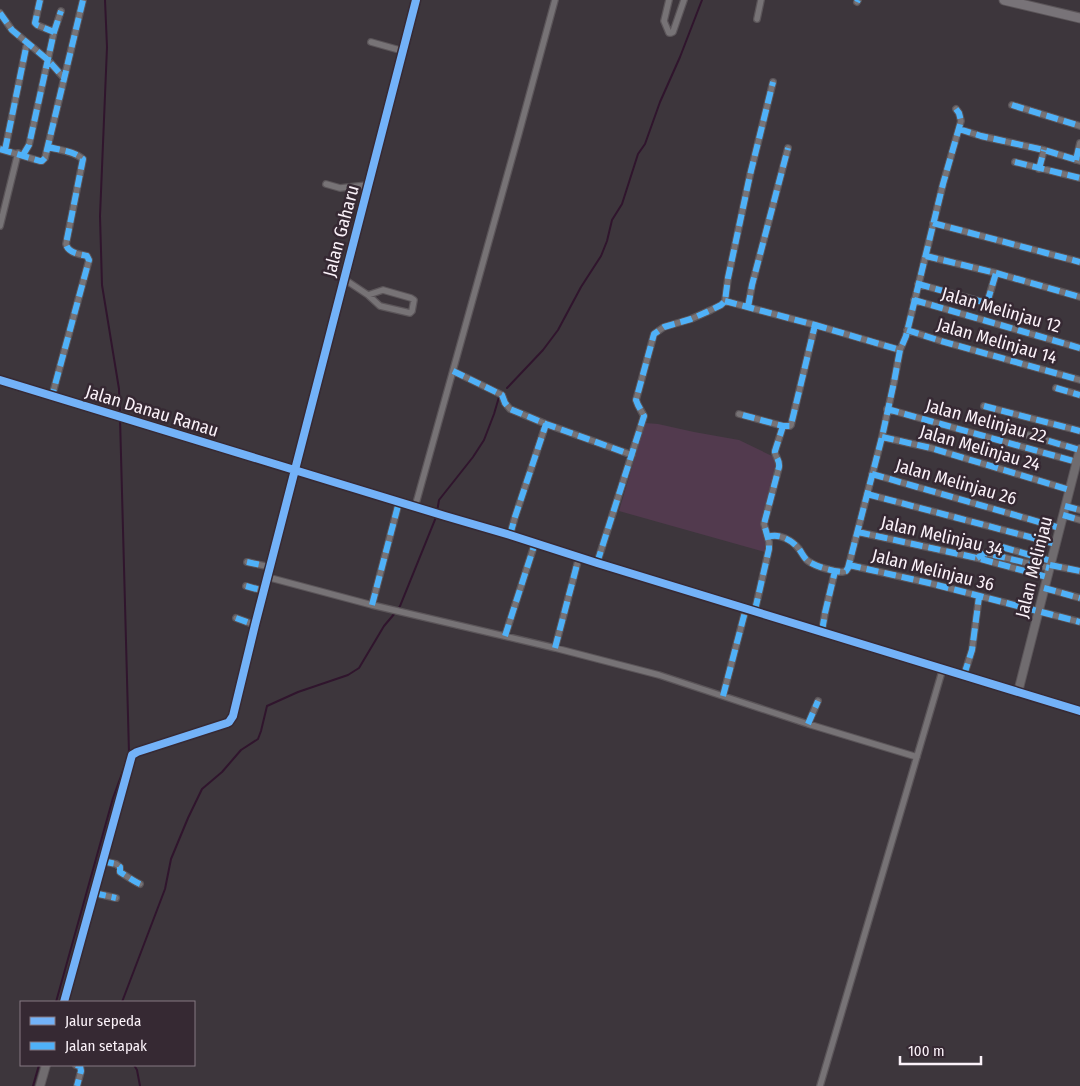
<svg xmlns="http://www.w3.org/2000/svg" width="1080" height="1086" font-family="'Fira Sans Condensed',sans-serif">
<rect width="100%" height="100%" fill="#3d363c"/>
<path fill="#523a4e" d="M645 423 658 424 694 432 739 440 772 456 777 464 763 527 767 544 765 552 619 511Z"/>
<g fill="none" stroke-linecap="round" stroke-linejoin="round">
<path stroke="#30152d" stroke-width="2" d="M105 0 107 47 100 216 102 285 119 389 120 414
M507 388 543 350 558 330 581 287 601 256 607 241 612 220 622 204 638 154 645 144 660 102 680 57 702 0
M120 418 129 753
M437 512 439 500 473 457 484 440 494 414 499 397
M398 609 400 606 436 517
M56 1002 113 798 127 760
M122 1002 165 889 171 859 188 818 202 789 222 772 241 750 258 739 261 731 267 706 298 692 348 675 359 668 384 626 395 613
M134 1065 137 1070 140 1086
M33 1086 39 1065"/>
<g stroke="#5b5559" stroke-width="8">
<path id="street" d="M669 0 664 21 669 33H671L673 32 684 0
M857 2 858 0
M0 13 12 30 48 60 64 78
M757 19 761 0
M54 32 61 11
M371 42 403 51
M1012 105 1080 126
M959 129 981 136 1044 150 1080 161
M48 147C59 150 74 151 83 159L66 244C68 253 79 254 87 256L89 260 52 396
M0 149 40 161H42L45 158 83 0
M5 150 27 43
M23 155 29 145 54 32 37 25 35 23 40 0
M1076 160 1080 143
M1015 162 1080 178
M1039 169 1044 150
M326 184 340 188 368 185
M933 223 1080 262
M0 226 18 153
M926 256 996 273 1080 297
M344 279 368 295 380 306 410 313 412 311 414 300 411 298 383 290 368 295
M918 284 987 303 996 273
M914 300 1080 348
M725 301 815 325 791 425 790 426H783L739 414
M748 307 752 285 788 148
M815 325 900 350
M907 330 941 341 1080 380
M453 371 498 393 502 395 505 403 510 409 546 424 632 455
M1056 388 1080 395
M984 406 1080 431
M887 409 1077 462
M1014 431 1080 450
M882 437 931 448 1070 490
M872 474 1060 528
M867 494 1056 544
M1065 506 1080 510
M415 507 519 133 555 0
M1063 515 1080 520
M858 532 977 558 1047 577
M510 535 515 517 546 424
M768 537C779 533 792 540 799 549 802 553 804 558 808 561 816 567 833 571 842 572L846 571 848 568 882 437 894 382 900 350 906 336 943 184 961 121 959 113 956 109
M1002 547 1051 561
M977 558 985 553 1049 568
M247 562 270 567
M597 563 644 416 638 405 636 400 654 334 664 327 691 319 711 310 721 305 725 301 728 278 750 175 773 82
M849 565 929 583 1080 622
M1050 565 1080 571
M267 577 372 605 555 648 659 675 808 724 917 757
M246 586 264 591
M1044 588 1080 598
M372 605 399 502
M755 610 769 549V542L764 524 779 467C780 459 774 456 775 451L783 426
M236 618 255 625
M822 631 825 613 835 571
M505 636 535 543
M555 648 579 557
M964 675 972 650 979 597
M723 696 746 608
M808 724 818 701
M102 861 116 864 120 867V872C125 875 135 882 140 884
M94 893 116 898
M76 1065 80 1066 81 1071 77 1086
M820 1086 943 668"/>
</g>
<g stroke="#5b5559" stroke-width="10">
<path id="secondary" d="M0 380 445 516 510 535 597 563 1080 711
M1018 692 1080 449
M64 1002 132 755 137 752 227 723 229 722 233 716 255 625 416 0
M40 1086 46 1065"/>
</g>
<g stroke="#5b5559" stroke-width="11">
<path id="primary" d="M1004 0 1080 18"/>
</g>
<use href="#street" stroke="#777376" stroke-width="5.5"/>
<use href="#secondary" stroke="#706c6f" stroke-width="8"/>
<use href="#primary" stroke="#787378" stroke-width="9"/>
<path stroke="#4fb1f8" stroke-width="6" stroke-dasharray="12 6" stroke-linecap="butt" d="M857 2 858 0
M0 13 12 30 48 60 64 78
M54 32 61 11
M1012 105 1080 126
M959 129 981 136 1044 150 1080 161
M48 147C59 150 74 151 83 159L66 244C68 253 79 254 87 256L89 260 52 396
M0 149 40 161H42L45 158 83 0
M5 150 27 43
M23 155 29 145 54 32 37 25 35 23 40 0
M1076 160 1080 143
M1015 162 1080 178
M1039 169 1044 150
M933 223 1080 262
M926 256 996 273 1080 297
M918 284 987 303 996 273
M914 300 1080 348
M725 301 815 325 791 425 790 426H783L739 414
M748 307 752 285 788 148
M815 325 900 350
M907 330 941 341 1080 380
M453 371 498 393 502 395 505 403 510 409 546 424 632 455
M1056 388 1080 395
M984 406 1080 431
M887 409 1077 462
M1014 431 1080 450
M882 437 931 448 1070 490
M872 474 1060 528
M867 494 1056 544
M1065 506 1080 510
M1063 515 1080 520
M858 532 977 558 1047 577
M510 535 515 517 546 424
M768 537C779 533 792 540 799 549 802 553 804 558 808 561 816 567 833 571 842 572L846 571 848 568 882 437 894 382 900 350 906 336 943 184 961 121 959 113 956 109
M1002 547 1051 561
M977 558 985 553 1049 568
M247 562 270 567
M597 563 644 416 638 405 636 400 654 334 664 327 691 319 711 310 721 305 725 301 728 278 750 175 773 82
M849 565 929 583 1080 622
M1050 565 1080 571
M246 586 264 591
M1044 588 1080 598
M372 605 399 502
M755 610 769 549V542L764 524 779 467C780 459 774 456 775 451L783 426
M236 618 255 625
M822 631 825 613 835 571
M505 636 535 543
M555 648 579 557
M964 675 972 650 979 597
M723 696 746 608
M808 724 818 701
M102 861 116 864 120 867V872C125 875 135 882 140 884
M94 893 116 898
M76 1065 80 1066 81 1071 77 1086"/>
<g stroke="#362933" stroke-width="11">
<path id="cycleway" d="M0 380 445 516 510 535 597 563 1080 711
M64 1002 132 755 137 752 227 723 229 722 233 716 255 625 416 0"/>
</g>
<use href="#cycleway" stroke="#73b2f8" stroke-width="8"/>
</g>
<g text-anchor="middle" stroke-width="5" stroke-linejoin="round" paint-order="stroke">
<g font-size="18" fill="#fbf2f9" stroke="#362933">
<text transform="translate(341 231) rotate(-75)" y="6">Jalan Gaharu</text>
<text transform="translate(1001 310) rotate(16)" y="6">Jalan Melinjau 12</text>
<text transform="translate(997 341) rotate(16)" y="6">Jalan Melinjau 14</text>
<text transform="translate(152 411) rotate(17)" y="6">Jalan Danau Ranau</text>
<text transform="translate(986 421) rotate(15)" y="6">Jalan Melinjau 22</text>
<text transform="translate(980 448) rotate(16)" y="6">Jalan Melinjau 24</text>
<text transform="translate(956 482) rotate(16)" y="6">Jalan Melinjau 26</text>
<text transform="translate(942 536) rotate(13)" y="6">Jalan Melinjau 34</text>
<text transform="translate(1034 567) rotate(-76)" y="6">Jalan Melinjau</text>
<text transform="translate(933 570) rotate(14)" y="6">Jalan Melinjau 36</text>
</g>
</g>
<rect x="20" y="1001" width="175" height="65" fill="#362933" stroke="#857982"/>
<rect x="30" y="1017" width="25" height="8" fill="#73b2f8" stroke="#857982"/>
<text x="65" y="1026" font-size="15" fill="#fbf2f9">Jalur sepeda</text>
<rect x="30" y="1042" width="25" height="8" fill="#4fb1f8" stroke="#857982"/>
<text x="65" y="1051" font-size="15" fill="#fbf2f9">Jalan setapak</text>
<path d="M900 1056v8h81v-8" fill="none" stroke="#fbf2f9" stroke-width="2.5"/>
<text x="908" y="1056" font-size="15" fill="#fbf2f9" stroke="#362933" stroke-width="4" paint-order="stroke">100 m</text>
</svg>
